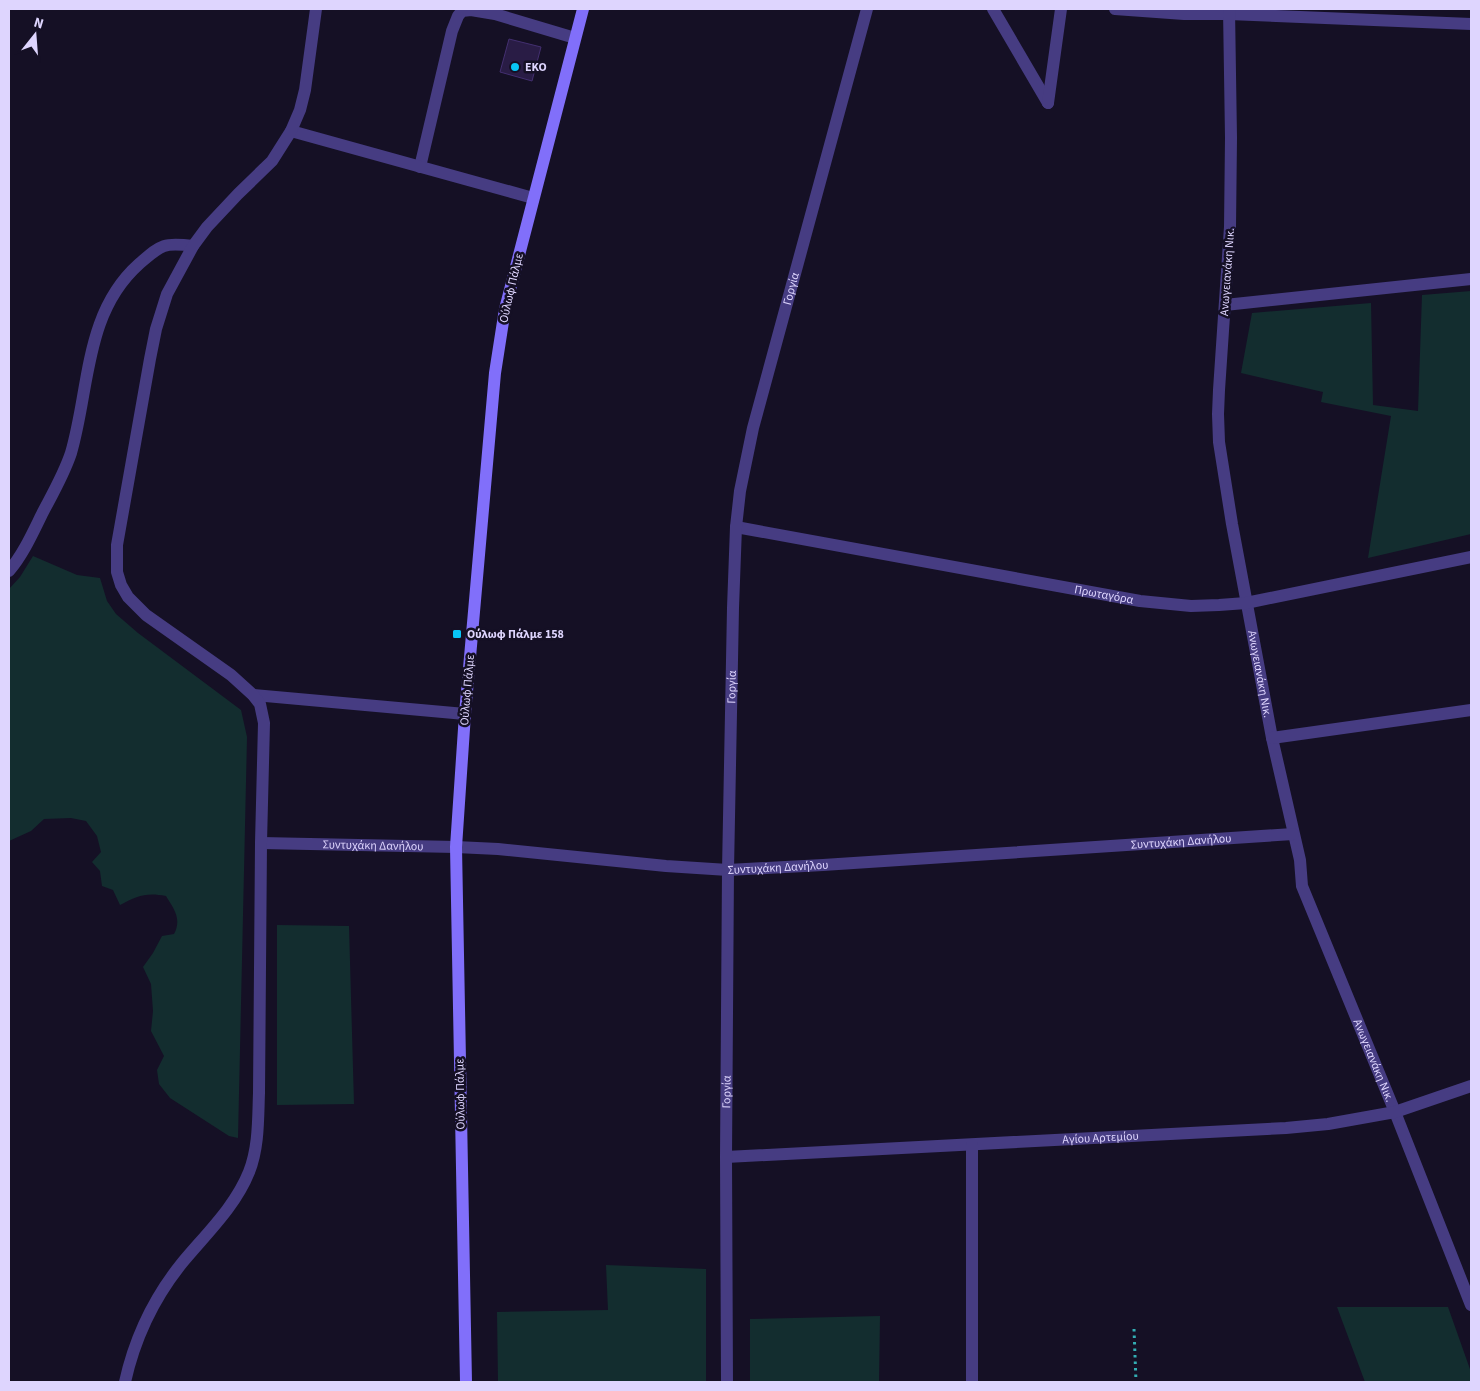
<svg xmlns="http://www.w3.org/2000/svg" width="1480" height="1391" font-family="'Source Sans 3',sans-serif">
<rect width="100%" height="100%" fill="#151025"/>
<path fill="#132d2f" d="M1471 291V534L1368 558 1391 416 1321 402 1323 392 1241 373 1252 313 1371 303 1373 405 1418 411 1422 295Z
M33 556 77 575 100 578 107 601 116 614 138 633 241 710 247 737 238 1138 229 1136 170 1098 159 1084 157 1070 164 1056 151 1031 153 1011 151 984 143 967 153 953 162 936 174 934C182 919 174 909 166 896 146 892 137 896 120 905L113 890 102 886 100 871 92 862 101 852 97 836 86 821 71 818 44 819 31 831 9 841V589L20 577Z
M277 925 349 926 354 1104 277 1105Z
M606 1265 706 1269V1382H498L497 1312 608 1310Z
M1337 1307H1448L1471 1372V1382H1365Z
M880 1316 879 1382H750V1319Z"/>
<path fill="#291c45" stroke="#432f70" d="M509 39 541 47 532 81 500 72Z"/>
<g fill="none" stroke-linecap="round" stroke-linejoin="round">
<path stroke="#33adb3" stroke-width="3" stroke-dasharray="2.5 4" stroke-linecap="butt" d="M1134 1329 1136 1382"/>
<path stroke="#463c82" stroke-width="12" d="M420 167 452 31 458 16 462 11 471 10 495 14 575 38"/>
<g stroke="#463c82" stroke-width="12">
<path d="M993 9 1048 103"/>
<path d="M1115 9 1184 14H1229L1471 24"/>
<path id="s1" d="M1229 9 1231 138 1230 227 1219 390 1218 414 1219 442 1232 524 1272 738 1300 860 1302 886 1395 1112 1471 1305"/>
<path d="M1048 103 1061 9"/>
<path d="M291 131 533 198"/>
<path d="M1225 305 1471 279"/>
<path id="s2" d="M736 527 1140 601 1191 606 1219 605 1246 603 1471 557"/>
<path d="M9 571C24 553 33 532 43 512 53 493 64 474 71 453 90 388 84 313 139 264 161 245 163 242 193 246"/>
<path d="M253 695 465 714"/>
<path d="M1272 738 1471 710"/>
<path id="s3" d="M261 843 456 847 498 849 666 866 728 870 823 865 1293 834"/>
<path id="s4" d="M726 1157 1286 1128 1328 1124 1395 1112 1471 1086"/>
<path d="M125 1382C135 1337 153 1299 182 1263 206 1234 235 1207 249 1172 259 1147 258 1118 259 1093L261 843 264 723 260 704 253 695 231 675 146 615 128 597 121 585 117 572V545L150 359 156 329 167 294 193 246 207 227 238 194 272 161 291 131 300 110 305 90 316 9"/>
<path id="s5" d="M727 1382 726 1157 728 870 733 608 736 527 740 491 753 428 867 9"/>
<path d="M972 1382V1145"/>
</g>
<path stroke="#816ffa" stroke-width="12" d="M466 1382 456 847 465 714 495 373 505 309 583 9"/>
</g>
<g fill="#08c5f6" stroke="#151025" stroke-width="2">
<circle cx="515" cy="67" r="5"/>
<rect x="452" y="629" width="10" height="10" rx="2.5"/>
</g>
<g text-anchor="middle" stroke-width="5" stroke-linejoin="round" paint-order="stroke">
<g font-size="12" font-weight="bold" fill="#ded5fe" stroke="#151025" text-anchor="start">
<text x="525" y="71">EKO</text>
<text x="467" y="638">Ούλωφ Πάλμε 158</text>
</g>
<g font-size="12" fill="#ded5fe" stroke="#151025">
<text transform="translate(1227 272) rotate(-86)" y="4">Ανωγειανάκη Νικ.</text>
<text transform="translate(511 288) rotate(-77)" y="4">Ούλωφ Πάλμε</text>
<text dy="4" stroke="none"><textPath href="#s5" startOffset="1100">Γοργία</textPath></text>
<text dy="4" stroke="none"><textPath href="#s2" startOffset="374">Πρωταγόρα</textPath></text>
<text dy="4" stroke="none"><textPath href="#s1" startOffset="669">Ανωγειανάκη Νικ.</textPath></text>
<text dy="4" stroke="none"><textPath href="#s5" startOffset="695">Γοργία</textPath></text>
<text transform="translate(467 690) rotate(-85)" y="4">Ούλωφ Πάλμε</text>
<text dy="4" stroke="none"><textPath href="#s3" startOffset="922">Συντυχάκη Δανήλου</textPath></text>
<text dy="4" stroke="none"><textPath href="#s3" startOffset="112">Συντυχάκη Δανήλου</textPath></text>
<text dy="4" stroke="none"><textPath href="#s3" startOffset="518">Συντυχάκη Δανήλου</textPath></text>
<text dy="4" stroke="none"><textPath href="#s1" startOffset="1074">Ανωγειανάκη Νικ.</textPath></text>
<text dy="4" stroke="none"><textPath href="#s5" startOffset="290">Γοργία</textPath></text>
<text transform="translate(460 1094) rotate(-91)" y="4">Ούλωφ Πάλμε</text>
<text dy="4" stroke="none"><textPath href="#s4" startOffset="375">Αγίου Αρτεμίου</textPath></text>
</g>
</g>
<rect width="1480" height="1391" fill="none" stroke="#ded5fe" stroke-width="20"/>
<g transform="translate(35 35) rotate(17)" stroke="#151025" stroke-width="4" paint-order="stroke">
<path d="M0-4L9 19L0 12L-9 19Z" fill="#ded5fe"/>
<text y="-8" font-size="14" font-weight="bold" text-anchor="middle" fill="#ded5fe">N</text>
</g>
</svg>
